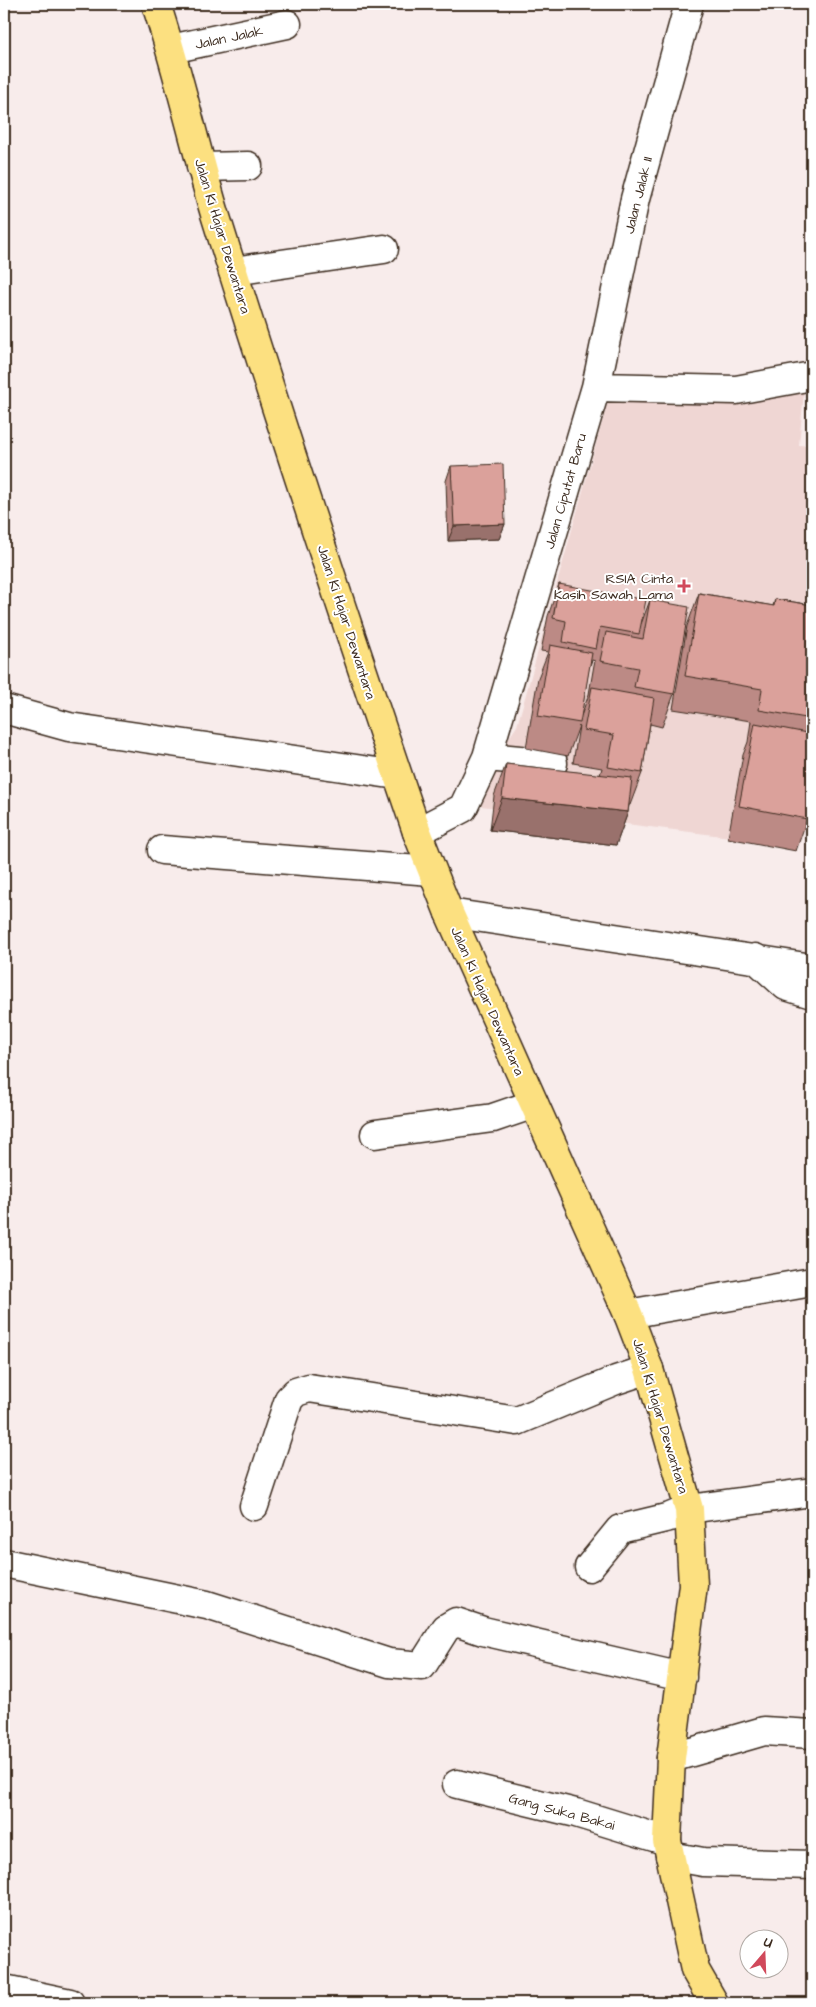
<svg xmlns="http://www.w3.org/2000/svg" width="816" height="2007" font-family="'Architects Daughter',sans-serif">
<rect width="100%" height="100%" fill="#f8eceb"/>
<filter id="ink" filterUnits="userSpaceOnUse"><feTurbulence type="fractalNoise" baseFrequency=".02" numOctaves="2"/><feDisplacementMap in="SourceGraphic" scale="10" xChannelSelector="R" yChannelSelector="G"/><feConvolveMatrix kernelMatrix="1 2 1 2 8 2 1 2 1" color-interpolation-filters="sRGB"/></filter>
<g filter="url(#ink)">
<path fill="#efd6d3" d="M806 370 799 445 812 446V746L795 845 465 804 517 726 614 380 762 385Z"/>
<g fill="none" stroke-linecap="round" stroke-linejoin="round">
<g stroke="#3b2a1e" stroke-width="31">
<path id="minor" d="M171 49 287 24
M201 167 248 166
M233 271 384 249
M596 387 635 199 689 4
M4 709 69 727 397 775
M487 757 553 763
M417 832 463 808 487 757 596 387 736 390 812 376
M162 850 431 871
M449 913 812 968
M755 958 786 986 812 994
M375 1134 493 1118 534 1104
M628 1314 812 1282
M254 1506 289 1399 296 1392 309 1388 517 1421 616 1380 649 1369
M4 1563 207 1605 389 1663 422 1666 446 1628 456 1622 483 1631 682 1677
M589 1567 620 1529 670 1517 689 1509 812 1492
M671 1758 764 1731 812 1734
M457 1784 576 1813 667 1841
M670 1856 703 1862 812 1865
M4 1989 70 2003"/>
</g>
<g stroke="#3b2a1e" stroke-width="31">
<path id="major" d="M156 4C179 73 194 144 215 214 279 420 347 626 417 832L449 913 628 1314 649 1369 689 1509 693 1585 671 1758 667 1841 695 1970 714 2003"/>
</g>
<use href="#minor" stroke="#fff" stroke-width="28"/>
<use href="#major" stroke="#fce080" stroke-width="28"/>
</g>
<path fill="#bc8a85" stroke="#3b2a1e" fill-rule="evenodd" d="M451 466 505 524 499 539 448 541 446 481Z
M559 584 641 624 650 600 674 694 662 727 650 724 642 773 630 805H629L628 812 616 845 490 830 494 796 506 764 600 775 602 768 573 763 579 726 568 756 526 748 538 678 548 652 541 651 548 616ZM592 660 595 661 594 665 589 694 581 716 589 668Z
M699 593 773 606 775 599 812 605V793L807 819 796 851 728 838 743 755 748 742 751 721 673 709 687 626Z"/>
<path fill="#99716c" stroke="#3b2a1e" d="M505 524 499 539 448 541 454 526Z
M502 798 628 812 616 845 490 830Z"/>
<path fill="#dba19b" stroke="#3b2a1e" d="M503 464 505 524 454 526 451 466Z
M559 584 646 600 639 634 600 627 596 649 563 642 566 621 553 618Z
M699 593 774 606 775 599 812 605V719L759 710 762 689 685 676Z
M650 600 689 607 674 694 634 687 638 668 600 661 606 632 643 639Z
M550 645 592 653 580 723 538 716Z
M592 687 654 698 642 773 608 767 614 735 584 730Z
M755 723 812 734V793L807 819 739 806Z
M506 764 632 778 628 812 502 798Z"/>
</g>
<path fill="#d1495b" stroke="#fff" stroke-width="2" d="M681.5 578.5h5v5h5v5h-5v5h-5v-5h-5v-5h5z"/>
<g text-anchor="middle" stroke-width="4" stroke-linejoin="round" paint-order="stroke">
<g font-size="14" fill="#3b2a1e" stroke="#fff">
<text transform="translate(229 37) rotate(-12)" y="5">Jalan Jalak</text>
<text transform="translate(638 195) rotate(-76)" y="5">Jalan Jalak II</text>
<text transform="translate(223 236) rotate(73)" y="5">Jalan Ki Hajar Dewantara</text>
<text transform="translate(565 491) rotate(-74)" y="5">Jalan Ciputat Baru</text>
<text transform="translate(347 622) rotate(72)" y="5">Jalan Ki Hajar Dewantara</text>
<text transform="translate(488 1001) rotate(66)" y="5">Jalan Ki Hajar Dewantara</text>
<text transform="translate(661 1416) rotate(73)" y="5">Jalan Ki Hajar Dewantara</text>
<text transform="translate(562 1811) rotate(15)" y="5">Gang Suka Bakai</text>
</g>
<g font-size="14" fill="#3b2a1e" stroke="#fff" text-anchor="end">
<text x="673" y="583">RSIA Cinta<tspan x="673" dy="16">Kasih Sawah Lama</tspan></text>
</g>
</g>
<rect width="816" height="2007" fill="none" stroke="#fff" stroke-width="20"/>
<rect x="10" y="10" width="796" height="1987" fill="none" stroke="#3b2a1e" stroke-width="2" filter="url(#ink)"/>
<g transform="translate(764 1954) rotate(19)"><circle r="24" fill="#ffffff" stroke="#b1aaa5"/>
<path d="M0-4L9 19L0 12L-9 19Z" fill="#d1495b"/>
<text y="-8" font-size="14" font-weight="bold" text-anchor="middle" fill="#3b2a1e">U</text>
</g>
</svg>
